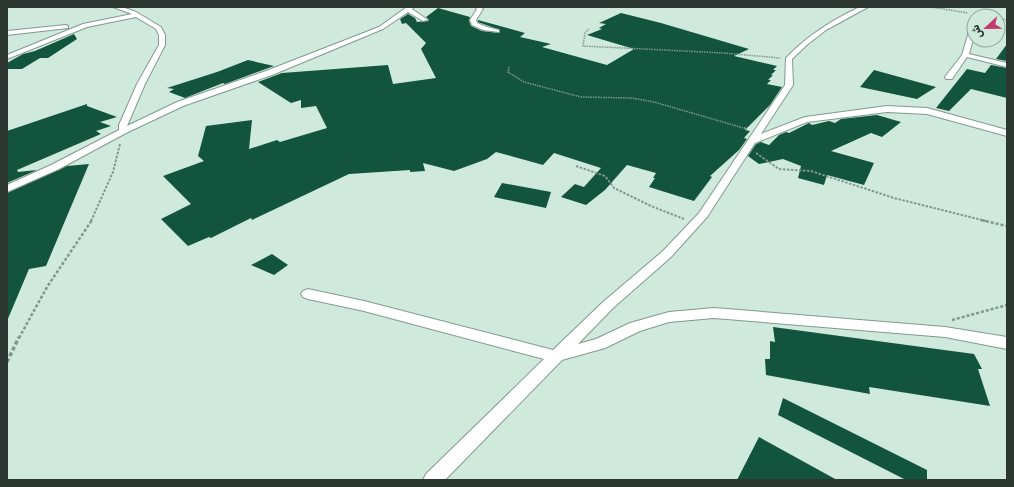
<svg xmlns="http://www.w3.org/2000/svg" width="1014" height="487" font-family="Rubik,Cairo,sans-serif">
<rect width="100%" height="100%" fill="#cfeadd"/>
<path fill="#12543d" d="M438 8 470 17 469 21 471 26 482 31 499 33 500 30 478 22V20L525 33 520 37 551 44 542 47 607 65 634 49 587 35 602 29 599 28 606 24 599 23 621 13 661 23 749 49 734 56 777 66 773 70H776L771 75H773L768 80H771L767 84 782 87 770 105 745 130 750 131 744 138 747 139 739 150 710 176 712 177 694 201 649 187 655 178H653L656 173 627 165 605 190 586 205 561 197 575 184 584 187 601 168 554 153 543 165 496 152 487 159 454 171 423 163 425 171 410 172V170L349 174 252 220 251 218 211 238 209 237 188 246 161 219 191 204 163 176 204 161 198 156 206 126 252 120 249 149 277 140 280 142 327 128 316 106 301 108V100L291 103 258 82 282 73 388 65 393 84 436 78 421 49 426 43 406 23 402 24 400 19 408 14 415 18 417 22 428 21 429 20 426 17Z
M74 34 77 39 48 58H40L22 69H7V63L23 54 35 51Z
M1007 44V61L996 59Z
M248 60 274 66 225 84 223 83 185 98 169 92 174 89 167 88 217 72Z
M991 65 1007 68V98L971 89 949 111 936 108 967 69 985 73Z
M874 70 936 87 917 99 860 87Z
M87 104V106L117 117 100 122 111 126 96 131 101 134 17 170 18 172 37 170 7 183V131Z
M877 115 901 122 882 137 871 133 831 151 874 163 864 185 827 175 824 185 798 178 801 166 783 159 759 164 748 156 756 144 761 142 769 145 779 135 786 132 789 133 809 123 812 125 829 121 835 123 841 119Z
M89 164 46 266 29 269 7 321V193L67 166Z
M502 183 551 192 546 208 494 197Z
M272 254 288 265 274 275 251 265Z
M773 327 974 354 982 369H978L990 406 869 387 870 394 766 375 765 359H770V341L775 342Z
M783 398 927 470V480H906L778 415Z
M759 437 837 480H737Z"/>
<g fill="none" stroke-linecap="round" stroke-linejoin="round">
<g stroke="#819a8e" stroke-width="2">
<path id="minor" d="M113 7H122L136 12 161 27 165 35V45L145 84 127 126 177 102 266 71 379 27 407 7H414L412 9 428 20 423 21 408 12 383 29 272 75 183 106 126 133 59 169 7 192V185L51 165 119 130V125L137 84 159 45V35L156 29 136 17 87 27 7 59V55L83 24 132 14Z
M475 7H481L483 9 476 20 477 23 487 27 499 30V32L483 30 472 25 470 20 477 9Z
M860 7H868L826 30 808 44 792 59 793 85 761 134 805 117 887 106 927 108 1007 130V136L927 114 887 112 807 122 755 143 707 217 671 257 613 308 578 344 596 339 630 323 669 312 714 308 945 327 1007 337V349L945 337 714 318 669 322 640 331 605 348 562 360 445 480H423L426 474 544 359 364 311 308 299 303 297 301 294 303 291 308 289 364 301 553 350 603 302 663 251 699 213 785 85 786 58C807 36 832 20 860 7Z
M975 14H979L980 15 974 17Z
M974 23V36L969 54 1007 63V67L967 57 952 79H946L945 77 962 55 971 25Z
M66 25 68 26V28L7 35V31Z"/>
</g>
<path stroke="#83968d" stroke-width="1.5" stroke-dasharray="1.5 1" stroke-linecap="butt" d="M931 7 968 13
M998 19 1007 20
M589 29 585 33 583 46 724 53 780 58
M509 67 508 72 524 82 581 97 632 98 654 102 747 129"/>
<path stroke="#83968d" stroke-width="2" stroke-dasharray="2.5 1.5" stroke-linecap="butt" d="M744 128 748 129
M756 153 779 169 811 171 894 198 986 221
M576 166 605 176 614 188 651 206 684 219
M91 221 113 172 120 144"/>
<path stroke="#83968d" stroke-width="2.5" stroke-dasharray="3 2" stroke-linecap="butt" d="M981 220 1007 226
M952 320 1007 305
M19 338 47 287 92 220"/>
<path stroke="#83968d" stroke-width="3.5" stroke-dasharray="4 2.5" stroke-linecap="butt" d="M7 362 19 337"/>
<use href="#minor" fill="#fff" fill-rule="evenodd"/>
</g>
<rect width="1014" height="487" fill="none" stroke="#2c3732" stroke-width="16"/>
<g transform="translate(986 28) rotate(248)"><circle r="19" fill="#cfeadd" stroke="#8ea299"/>
<path d="M0-3L7 15L0 10L-7 15Z" fill="#c4386e"/>
<text y="-6" font-size="11" font-weight="bold" text-anchor="middle" fill="#2c3732">ش</text>
</g>
</svg>
